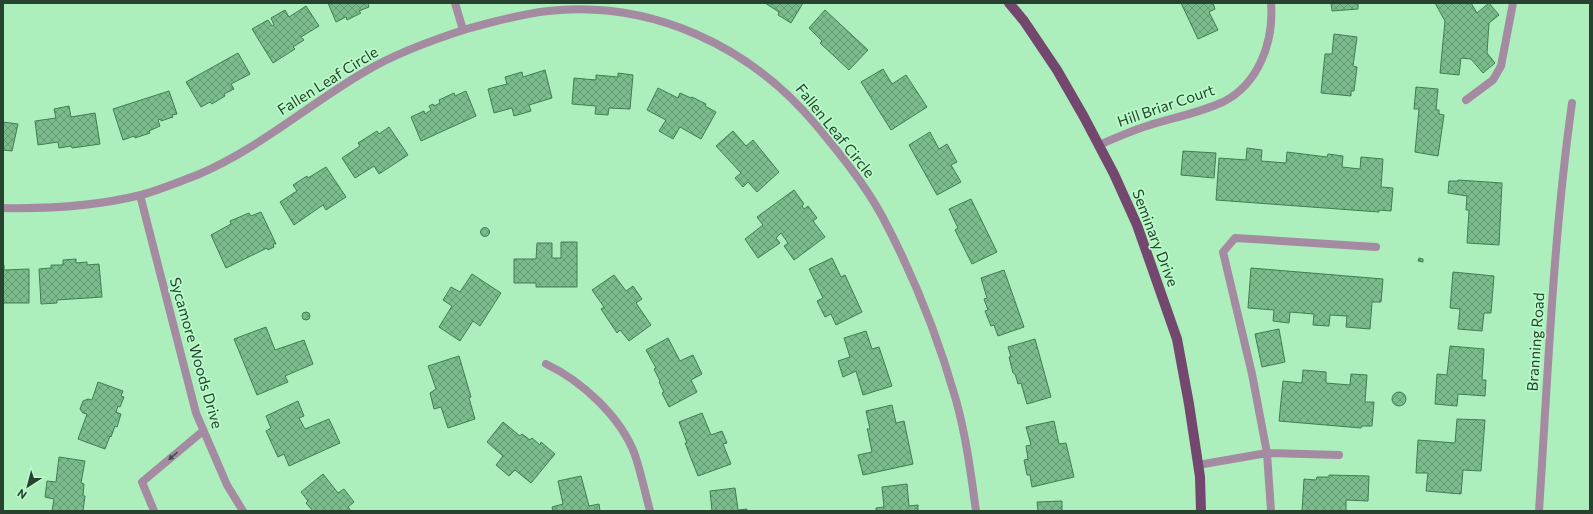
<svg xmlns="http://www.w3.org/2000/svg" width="1593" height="514" font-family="Commissioner,sans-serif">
<defs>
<pattern id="building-cross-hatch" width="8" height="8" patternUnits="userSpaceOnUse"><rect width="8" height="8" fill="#7bbc8c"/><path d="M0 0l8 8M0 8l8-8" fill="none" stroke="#659a73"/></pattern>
</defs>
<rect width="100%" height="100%" fill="#acefbd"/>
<path fill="url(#building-cross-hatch)" stroke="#3e7e51" d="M328 3H368L369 7 359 11 361 13 347 20 346 17 336 22Z
M765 3H803L791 23 778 15 779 12Z
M1181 3H1213L1215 9 1209 12 1218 30 1198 39Z
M1331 3H1358V9L1332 11Z
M1435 3H1471L1477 13 1489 3 1499 15 1489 23 1487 53 1495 63 1483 73 1471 59 1461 58 1459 75 1440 73 1445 21Z
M306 6 319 26 301 37 304 40 293 47 295 49 273 63 252 29 268 20 272 26 274 25 271 18 285 10 289 17Z
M825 10 868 50 849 70 820 43 822 41 809 28Z
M1334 34 1357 37 1353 66 1357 67 1354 91H1351V96L1321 93 1325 54H1332Z
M238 53 250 74 231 84 234 89 224 94 225 96 212 104 210 102 201 107 186 82Z
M883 69 892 84 906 75 927 107 891 130 861 82Z
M545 70 552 98 529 105 531 111 514 116 512 108 494 113 488 89 507 84 505 77 522 72 523 77Z
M618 73 633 75 630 109 609 108 608 115 595 114 596 106 572 104 574 78 596 80V75L618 77Z
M1416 87 1438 89 1436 110H1439V114L1444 115 1438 156 1415 152 1419 109H1414Z
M658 88 678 98 680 93 691 98 692 97 706 104 705 106 716 112 701 139 680 127 673 139 659 131 666 120 647 110Z
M169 91 177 114 172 115 173 117 161 121V119L158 120 160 126 149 131 150 133 135 138 134 136 123 140 113 109Z
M466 91 476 116 421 141 411 117 424 111 425 114 431 110 429 106 433 104 434 106 440 103 439 100 454 93 455 96Z
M69 106 71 117 95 113 100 144 72 148 71 146 59 148 58 142 38 145 35 121 56 118 54 109Z
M3 122 18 124 12 151 3 150Z
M389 127 408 155 379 174 374 166 355 178 342 158 360 146 358 143 377 131 379 134Z
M733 131 746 146 753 140 779 172 757 192 748 182 743 187 735 178 741 173 716 146Z
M930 132 939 149 947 144 957 162 951 165 961 182 937 195 909 145Z
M1247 148 1262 150 1261 161 1286 163 1287 152 1327 157 1328 154 1343 156 1342 167 1360 169 1361 157 1383 159 1381 187 1393 188 1391 211 1379 210V212L1216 200 1219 158 1246 160Z
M1183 151 1216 153 1214 178 1181 175Z
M326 167 346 197 326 210 323 205 294 225 280 202 297 191 293 185 307 176 308 178Z
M1458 180 1502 183 1499 245 1467 243 1469 210H1466L1467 196 1448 193 1449 181H1458Z
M794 190 804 204 802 206 804 209 808 206 817 218 813 221 825 237 794 260 784 246 788 243 781 233 776 238 780 243 758 258 745 239 763 225 757 217Z
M971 199 997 252 972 264 955 230 958 228 949 209Z
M261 212 276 244H273L274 247 268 250 267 248 226 268 211 235 231 224 230 221 249 213 251 216Z
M480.5 232a4.5 4.5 0 1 1 9 0a4.5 4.5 0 1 1-9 0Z
M561 242H577V287H536V283H514V259H536L537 243H552V258H561Z
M832 258 841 277 845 275 862 312 836 325 831 314 825 317 817 301 823 298 809 269Z
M1419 258 1423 259V262L1418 261Z
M76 259V263L87 262V265L99 264 102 297 57 300V303L41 304 39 269 51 268V265H63V260Z
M3 265H4V270L29 269V303H3Z
M1251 268 1383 279 1381 302H1372L1370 329 1346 327 1347 316 1330 315 1329 326 1313 325 1314 314 1290 312 1289 323 1273 321 1274 310 1248 308Z
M1004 270 1024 327 998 336 994 325 991 326 985 311 988 310 984 299 987 298 981 278Z
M1453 272 1494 276 1491 313H1484L1482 331 1458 329 1460 309 1450 308Z
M472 274 501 293 480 326 473 321 460 341 439 327 452 306 443 300 451 287 460 292Z
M614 275 626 291 633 286 642 299 636 303 651 325 629 341 620 330 617 333 601 309 604 307 592 290Z
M302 316a4 4 0 1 1 8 0a4 4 0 1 1-8 0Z
M266 327 275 350 304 340 313 364 285 376 288 382 257 395 234 339Z
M1279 329 1285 362 1262 367 1255 334Z
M866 331 872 349 879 347 892 386 863 395 856 371 843 377 838 361 850 357 844 338Z
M668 338 680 361 693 355 702 374 691 380 697 392 669 407 662 393 664 392 659 382 660 381 654 369 656 368 646 350Z
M1035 339 1051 397 1027 404 1021 383 1018 384 1015 374 1013 373 1009 357H1011L1008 347Z
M1450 346 1484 349 1482 380H1486L1485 396 1458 394 1457 406 1435 404 1437 374 1447 375Z
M459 356 471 397 469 398 475 419 448 428 441 407 434 409 430 393 436 389 428 366Z
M1303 370 1326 372V383L1350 385 1351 374 1367 375 1365 402H1374L1372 426H1362L1361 428 1279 421 1283 381 1302 383Z
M98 382 123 391 121 396 124 397 120 407 118 406 116 412 121 414 117 427 115 426 111 437 110 436 105 449 78 439 87 414 83 413 80 409 83 401 88 399 92 400Z
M1392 399a7 7 0 1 1 14 0a7 7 0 1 1-14 0Z
M298 401 304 416 299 418 305 429 329 419 340 443 289 466 284 454 278 457 266 431 271 428 266 416Z
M892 405 896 423 904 421 913 464 863 475 858 455 872 452 868 432 867 429H870L866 411Z
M702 413 711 435 722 431 727 443 723 444 731 464 698 476 685 443H687L679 422Z
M1457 419 1485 420 1481 471 1463 470 1461 494 1426 491 1428 473H1416L1418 440 1455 443Z
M1054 421 1059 444 1066 443 1074 477 1032 487 1030 475H1027L1024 460 1028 459 1026 446 1031 445 1026 427Z
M503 422 520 436 522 434 530 440 532 438 540 445 541 442 555 454 531 483 515 470 509 476 496 465 503 456 487 442Z
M59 457 85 461 81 483 84 484 83 496H85L83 511H52L54 499 45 497 47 481 56 482Z
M323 474 338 493 344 489 354 502 348 507 351 511H313L306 503 308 501 301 492Z
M1329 475 1369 476 1368 501 1346 500V511H1302L1304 479 1316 480 1317 477H1329Z
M581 476 589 506 599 504 600 511H553L552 507 563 504 558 481Z
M907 484 909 506 918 505V511H876V508L884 507 882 487Z
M735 488 738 510 747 509V511H712L710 491Z
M1062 501V511H1038L1037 502Z"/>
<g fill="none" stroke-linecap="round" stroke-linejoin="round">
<path stroke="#a58ba1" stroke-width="8" d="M1466 100 1493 80 1501 66 1513 3
M1198 465 1267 453 1339 455
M1271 511 1267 453 1252 374 1223 252 1235 238 1376 247"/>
<path stroke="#a58ba1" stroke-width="8" d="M455 3 463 30
M1099 145C1115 138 1131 131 1147 126 1172 118 1199 113 1223 102 1259 84 1274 41 1271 3
M140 195 196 413 227 485 243 511
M3 208C49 209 96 206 141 195 160 190 179 182 197 175 259 149 309 104 366 71 398 52 435 39 470 28 496 21 521 14 548 11 652 0 750 46 816 125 840 154 864 183 882 216 913 274 938 337 956 400 966 436 971 474 976 511
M546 364C582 381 621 417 635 455 641 473 645 492 650 511
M154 511 142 482 203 431
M1539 511C1548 375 1553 238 1572 103"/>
<path stroke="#74486e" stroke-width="10" d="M1009 3 1024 21 1057 70 1084 117 1114 174 1137 225 1177 339 1189 404 1200 477 1201 511"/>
</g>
<defs><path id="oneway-solid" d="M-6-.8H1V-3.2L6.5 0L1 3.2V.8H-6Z"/></defs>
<use fill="#405145" href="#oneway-solid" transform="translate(173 456) rotate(140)"/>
<g text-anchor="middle" stroke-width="3.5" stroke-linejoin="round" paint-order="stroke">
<g font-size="15" fill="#27422e" stroke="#b9fcca">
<text transform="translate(328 81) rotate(-32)" y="5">Fallen Leaf Circle</text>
<text transform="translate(1166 106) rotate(-19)" y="5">Hill Briar Court</text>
<text transform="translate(835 131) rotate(51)" y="5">Fallen Leaf Circle</text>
<text transform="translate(1155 238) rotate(69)" y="5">Seminary Drive</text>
<text transform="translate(1536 342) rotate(-86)" y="5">Branning Road</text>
<text transform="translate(196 353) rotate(74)" y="5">Sycamore Woods Drive</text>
</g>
</g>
<rect width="1593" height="514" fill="none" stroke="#27422e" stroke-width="8"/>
<g transform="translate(28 486) rotate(216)" stroke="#b9fcca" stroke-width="3" paint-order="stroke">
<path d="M0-3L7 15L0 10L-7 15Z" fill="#27422e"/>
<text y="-6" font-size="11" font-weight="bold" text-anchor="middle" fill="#27422e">N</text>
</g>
</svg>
